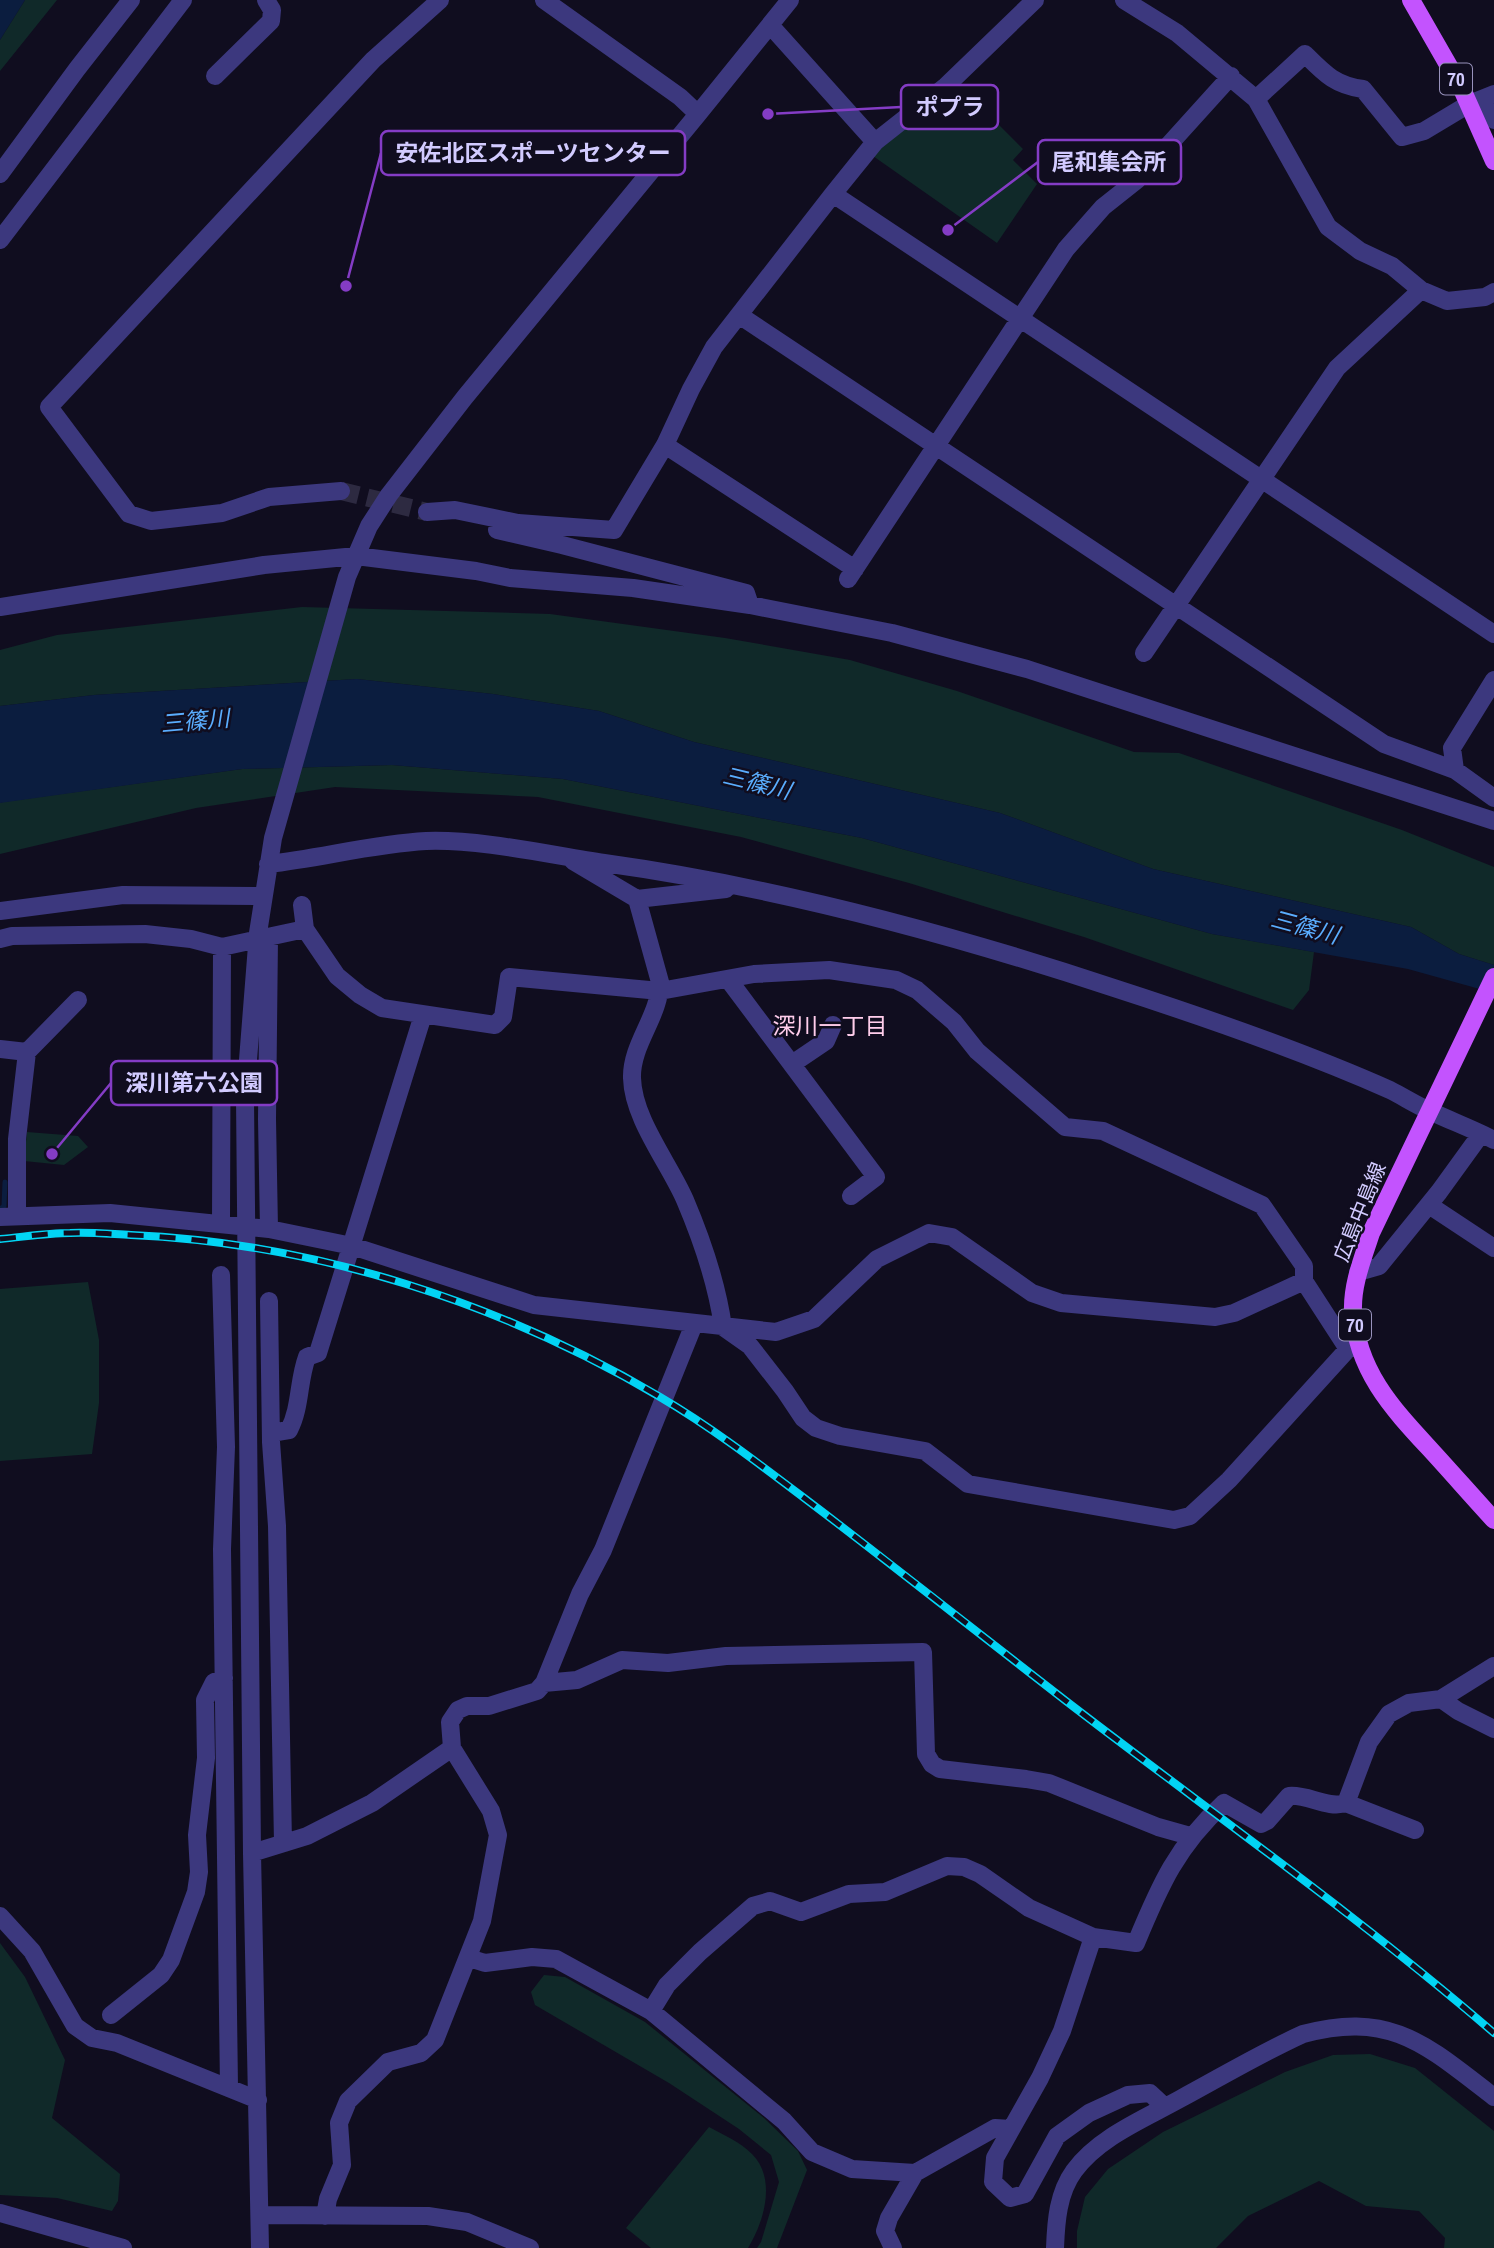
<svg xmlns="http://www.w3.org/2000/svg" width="1494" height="2248" font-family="'Archivo Narrow','Noto Sans JP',sans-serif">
<rect width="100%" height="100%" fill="#100d1f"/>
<path fill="#102929" d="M25 0H57L0 71V40Z
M946 94 965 112 976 102 1023 149 1013 160 1037 184 997 243 873 156 882 145Z
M302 607 550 614 725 638 850 660 957 691 1134 752 1179 753 1402 830 1494 867V965L1459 954 1411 927 1153 869 1000 813 694 742 599 711 493 694 357 679 94 695 0 706V650L57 635Z
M392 765 563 779 862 838 1212 934 1314 952 1309 990 1293 1010 1084 937 909 883 741 837 538 797 335 787 196 808 0 854V803L3 802 242 769Z
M27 1132 78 1136 88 1147 64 1165 24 1161Z
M88 1282 99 1340V1403L92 1454 0 1461V1289Z
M0 1943 25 1977 65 2060 52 2118 120 2174 118 2201 112 2211 57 2198 0 2195Z
M544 1975 565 1977 645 2022 764 2118 798 2151 807 2170 777 2248H757L761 2242 779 2182 771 2155 739 2129 669 2083 535 2005 531 1992Z
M1370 2054 1415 2068 1494 2131V2248H1444L1445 2238 1419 2211 1366 2206 1319 2181 1248 2216 1216 2248H1077V2231L1085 2197 1108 2169 1163 2132 1285 2072 1333 2055Z
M709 2127C724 2135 740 2142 752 2154 777 2179 764 2222 748 2248H651L626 2228Z"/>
<path fill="#0b1d3f" d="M0 0H25L0 40Z
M357 679 493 694 599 711 694 742 1000 813 1153 869 1411 927 1459 954 1494 965V993L1408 969 1212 934 862 838 563 779 392 765 242 769 0 803V706L94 695Z"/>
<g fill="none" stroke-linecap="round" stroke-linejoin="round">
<path stroke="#0b1d3f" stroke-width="5" d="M0 1209 4 1206 5 1182"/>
<path stroke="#2d2a41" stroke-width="18" stroke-dasharray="18 9" stroke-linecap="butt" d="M341 491 427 512"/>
<path stroke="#3c387e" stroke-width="18" d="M544 0 680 97 698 114
M1124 0 1177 33 1256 99 1328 227 1360 251 1392 266 1421 290 1447 301 1485 297 1494 292
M770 25 875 142
M215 76 271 21 272 10 266 0
M1256 99 1305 54C1325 74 1335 85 1363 89L1402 137 1424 131 1469 104 1494 94
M1483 99 1494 120
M0 174 77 69 131 0
M833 194 1494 634
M0 240 183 0
M739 315 1384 744 1455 770
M665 445 855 569
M341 491 269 497 222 513 151 521 129 514 49 407 373 60 440 0
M427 512 455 510 518 523 614 530 665 445 691 389 714 347 833 194 875 142 946 86 1035 0
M497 530 562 545 746 593 750 605
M848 579 1066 249 1103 207 1137 180 1231 76
M0 607 264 565 356 556 476 571 510 578 633 588 750 605 892 633 1027 669 1494 821
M1144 653 1337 368 1421 290
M1494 680 1452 748 1455 770 1494 798
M573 861 637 899 726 889
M268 864C321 858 373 844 426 841 481 839 550 855 604 863 777 887 948 933 1114 988 1207 1018 1300 1050 1390 1090 1404 1097 1416 1105 1430 1111 1451 1121 1473 1129 1494 1140
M637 899 660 982C660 1016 631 1044 632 1078 633 1119 669 1163 685 1200 702 1240 717 1284 723 1327L750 1346 785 1391 803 1418 816 1428 840 1436 925 1451 968 1484 1174 1520 1190 1516 1229 1480 1348 1349 1359 1347
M302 905 305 929 337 976 360 995 382 1008 495 1025 503 1017 509 977 660 991 754 974 829 970 896 980 917 990 954 1022 977 1051 1065 1127 1103 1131 1262 1205 1304 1266V1281L1348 1349
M0 911 123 895 263 896
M269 938 267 1119 269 1229
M0 939 12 936 145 934 191 939 222 947 305 929
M728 979 876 1177 851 1196
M0 1049 27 1052 17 1139V1216
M27 1052 78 1000
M792 1064 826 1041 833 1025
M1429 1205 1494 1248
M0 1217 110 1213 269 1229 352 1246 534 1305 776 1332 814 1319 877 1259 929 1233 952 1237 1032 1293 1061 1303 1215 1317 1234 1313 1304 1281
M221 1223 222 947
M1358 1272 1379 1266 1439 1192 1481 1134
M221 1275 226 1447 222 1549 229 2088
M269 1301 271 1442 277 1526 283 1843
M271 1433 289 1430C301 1407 298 1381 307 1357L318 1353 423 1015
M544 1683 577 1680 622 1660 668 1663 726 1656 923 1652 926 1754 932 1764 940 1769 1026 1779 1049 1783 1158 1827 1190 1836
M1441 1699 1458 1711 1494 1729
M1346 1803 1415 1830
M252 1853 307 1836 372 1803 452 1748
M0 1916 32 1951 75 2026 92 2038 117 2043 258 2100
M1093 1937 1062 2031 1040 2078 995 2158 993 2182 1010 2198 1025 2194 1057 2136 1089 2113 1128 2095 1150 2093 1165 2107
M469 1958 485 1963 532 1957 556 1959 651 2011 784 2121 812 2152 852 2169 915 2173 995 2128 1011 2129
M651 2011 667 1985 700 1952 753 1906 770 1901 801 1912 849 1894 885 1892 947 1866 964 1867 980 1874 1029 1908 1093 1937 1136 1943C1160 1885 1177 1846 1224 1803L1261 1824 1267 1821 1289 1796C1308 1794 1327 1809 1346 1803L1369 1742 1389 1714 1409 1703 1441 1699 1494 1666
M111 2015 161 1975 171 1960 196 1892 199 1872 197 1835 206 1758 205 1700 214 1682 224 1678
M0 2213 123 2248
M260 2215 428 2216 467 2222 530 2248
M325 2216 328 2199 342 2165 339 2123 348 2101 388 2062 421 2053 435 2040 482 1921 498 1835 491 1811 452 1748 450 1722 458 1710 467 1706H489L537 1691 544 1683 580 1594 603 1550 694 1324
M260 2248 252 1853 245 1098 258 933 273 838 347 577 369 526 389 495 465 397 698 114 790 0
M893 2248 885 2231 889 2218 915 2173
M1055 2248C1056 2221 1058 2193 1074 2171 1099 2137 1144 2119 1180 2099 1221 2077 1261 2053 1303 2034 1392 2010 1427 2046 1494 2097"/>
<path stroke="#c353fe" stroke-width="18" d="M1411 0 1462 89 1494 161
M1494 977 1371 1233C1363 1258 1352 1284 1353 1311 1357 1370 1391 1407 1429 1448 1451 1472 1472 1496 1494 1520"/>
<g stroke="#02d4f4" stroke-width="8">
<path id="rail" d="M0 1239C23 1237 46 1233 70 1233 90 1232 110 1234 131 1235 316 1243 501 1303 660 1397 718 1431 771 1473 824 1513 905 1575 985 1638 1066 1701 1209 1811 1357 1915 1494 2033"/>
</g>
<use href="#rail" stroke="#100d1f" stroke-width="5" stroke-dasharray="16" stroke-linecap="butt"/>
</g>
<g text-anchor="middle" stroke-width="5" stroke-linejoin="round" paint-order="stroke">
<g fill="#100d1f" stroke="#9892bc" stroke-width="2">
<rect x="1440" y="63.5" width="32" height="31" rx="5"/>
<rect x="1339" y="1309.5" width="32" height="31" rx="5"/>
</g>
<g font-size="19" font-weight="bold" fill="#d2cbff">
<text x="1456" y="86">70</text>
<text x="1355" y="1332">70</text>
</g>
<g font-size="21" fill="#d2cbff" stroke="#100d1f">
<text transform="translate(1360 1212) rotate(-68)" y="7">広島中島線</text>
</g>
<g font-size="23" font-style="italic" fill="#5aadfe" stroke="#100d1f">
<text transform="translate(195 721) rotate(-5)" y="8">三篠川</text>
<text transform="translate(757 783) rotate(14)" y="8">三篠川</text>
<text transform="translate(1305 927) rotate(15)" y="8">三篠川</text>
</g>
<g font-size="23" fill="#ffcdeb" stroke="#100d1f">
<text x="830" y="1034">深川一丁目</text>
</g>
</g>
<path fill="none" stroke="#843cc5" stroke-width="2.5" d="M768 114L901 107M346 286L381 153M948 230L1038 162M52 1154L111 1083"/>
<g fill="#843cc5" stroke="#100d1f" stroke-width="2.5">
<circle cx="768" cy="114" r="7"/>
<circle cx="346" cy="286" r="7"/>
<circle cx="948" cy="230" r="7"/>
<circle cx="52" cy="1154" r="7"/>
</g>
<g fill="#100d1f" stroke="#843cc5" stroke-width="2.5">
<rect x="901" y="85" width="97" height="44" rx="7"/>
<rect x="381" y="131" width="304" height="44" rx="7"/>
<rect x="1038" y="140" width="143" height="44" rx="7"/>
<rect x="111" y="1061" width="166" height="44" rx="7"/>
</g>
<g font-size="23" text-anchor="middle" font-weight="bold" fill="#d2cbff">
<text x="950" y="115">ポプラ</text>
<text x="533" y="161">安佐北区スポーツセンター</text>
<text x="1109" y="170">尾和集会所</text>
<text x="194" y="1091">深川第六公園</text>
</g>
</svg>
